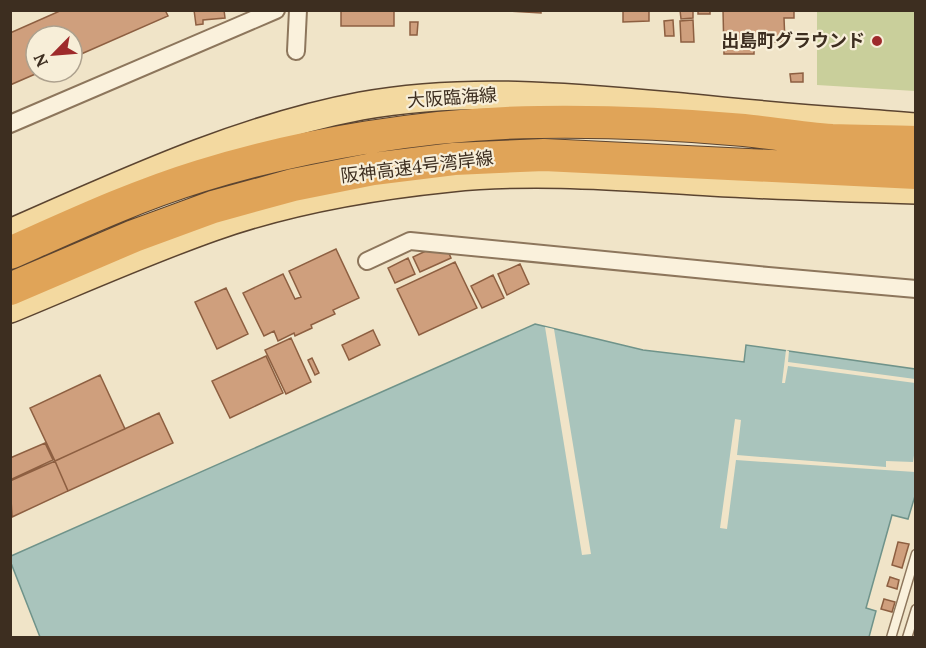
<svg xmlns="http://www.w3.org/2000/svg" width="926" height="648" font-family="Lora,'Noto Sans JP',serif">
<rect width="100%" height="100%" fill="#f0e4c8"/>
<path fill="#c9cf9b" d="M817 11H915V91L817 85Z"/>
<path fill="#a9c4bc" stroke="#6f938a" stroke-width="1.5" d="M535 324 643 350 744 362 746 345 915 369V496L908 519 892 515 866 608 876 611 869 637H40L11 563V556Z"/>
<path fill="#f0e4c8" d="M545 327 554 329 591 554 582 555Z
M786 350 789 351 788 362 915 379V383L788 366 785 383H782Z
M735 419 741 420 737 455 886 467V461L913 462 915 449V472L736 460 727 529 720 528Z"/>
<path fill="#cf9f7d" stroke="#8d5f41" stroke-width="1.5" d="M62 10H165L168 16 72 58V36H36V72H40L10 85V33Z
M194 10H224L225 18 203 20V24L196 25Z
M341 10H394V26H341Z
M494 10H541V13Z
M623 10H649V21L623 22Z
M680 10H693V18L681 19Z
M698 10H710V14H698Z
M723 10H794V18H784L785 42H754V54H724Z
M673 20 674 36H665L664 21Z
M693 20 694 42H681L680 21Z
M410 22H418L417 35H410Z
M803 73V82H791L790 74Z
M336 249 359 298 333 310 335 314 311 325 312 328 295 336 294 333 278 341 274 331 264 336 243 293 283 274 295 299 301 297 289 271Z
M428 250 448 251 451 258 420 272 413 257Z
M408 258 415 274 395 283 388 268Z
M455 262 477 308 419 335 397 289Z
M520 264 529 284 507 295 498 274Z
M493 275 504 298 482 308 471 286Z
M226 288 248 334 217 349 195 302Z
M373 330 380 345 349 360 342 345Z
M291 338 311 382 286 394 265 350Z
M266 356 283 393 230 418 212 381Z
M312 358 319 373 315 375 308 360Z
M100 375 125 429 55 461 30 408Z
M159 413 173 443 68 491 55 461Z
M45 443 53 460 10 480V458Z
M55 461 68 491 12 517 10 481Z
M898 542 909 544 902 568 892 565Z
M890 577 899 580 897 589 887 586Z
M884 599 895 602 892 612 881 609Z"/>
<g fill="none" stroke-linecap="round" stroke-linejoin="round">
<g stroke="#8d765c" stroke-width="11">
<path id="service" d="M891 638 916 554
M907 638 916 609"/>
</g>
<g stroke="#8d765c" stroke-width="20">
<path id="minor" d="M296 51 298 10
M10 124 276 10
M367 261 410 241 768 276 916 289"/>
</g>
<g stroke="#5b4430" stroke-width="30">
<path id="primary" d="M10 233C124 183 239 129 361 106 471 86 582 98 692 108 766 116 841 121 916 127
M10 309C78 281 145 251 213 227 289 200 371 186 450 178 537 169 624 177 711 182 779 186 847 188 916 190"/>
</g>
<g stroke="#5b4430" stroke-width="34">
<path id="motorway" d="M10 253C73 225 135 196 200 176 303 144 431 123 539 122 608 121 676 124 744 130 773 133 802 138 832 140 860 141 888 141 916 142
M10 289 134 236 213 207 293 185 373 169 454 159 544 155 916 173"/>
</g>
<use href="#service" stroke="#faf1dc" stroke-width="8"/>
<use href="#minor" stroke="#faf1dc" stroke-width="16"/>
<use href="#primary" stroke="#f3d9a0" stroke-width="27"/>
<use href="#motorway" stroke="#e0a458" stroke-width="32"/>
</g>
<circle fill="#9e2a2b" stroke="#f7eed8" stroke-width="2" cx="877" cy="41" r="6"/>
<g text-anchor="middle" stroke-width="4.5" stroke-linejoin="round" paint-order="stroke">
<g font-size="18" font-weight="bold" fill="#3d2e20" stroke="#f7eed8" text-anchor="end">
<text x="865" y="47">出島町グラウンド</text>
</g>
<g font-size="18" fill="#3d2e20" stroke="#f7eed8">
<text transform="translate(452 98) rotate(-4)" y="6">大阪臨海線</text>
<text transform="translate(417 167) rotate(-7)" y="6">阪神高速4号湾岸線</text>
</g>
</g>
<rect width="926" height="648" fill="none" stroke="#3d2e20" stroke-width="24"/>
<g transform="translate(54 54) rotate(245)"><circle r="28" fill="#f7eed8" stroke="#ada18e" stroke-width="1.5"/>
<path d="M0-4.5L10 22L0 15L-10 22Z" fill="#9e2a2b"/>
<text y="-9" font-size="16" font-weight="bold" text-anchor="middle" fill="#3d2e20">N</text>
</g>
</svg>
